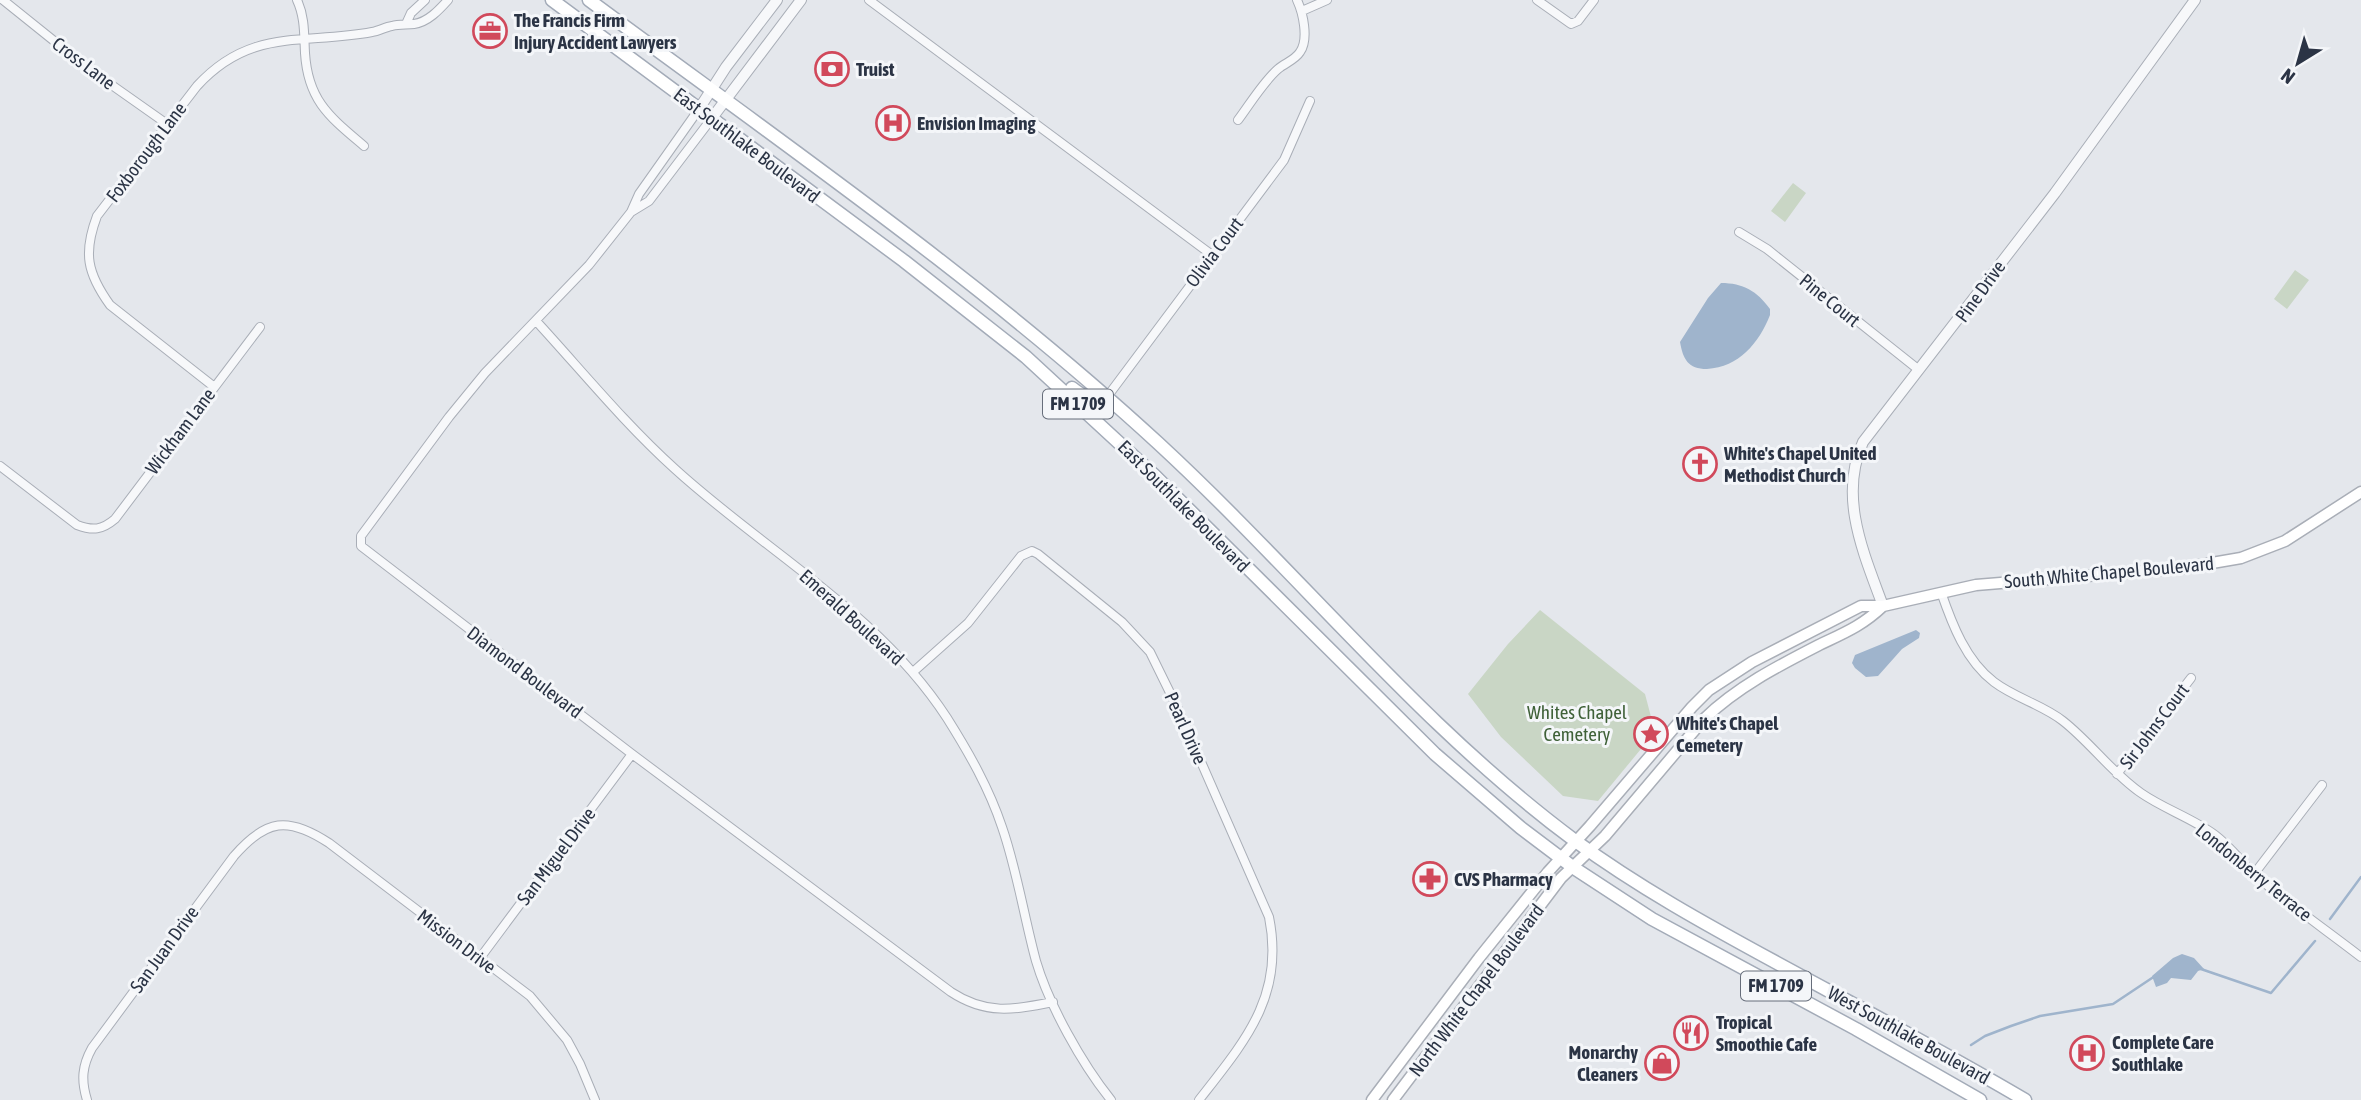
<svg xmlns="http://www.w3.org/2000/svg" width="2361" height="1100" font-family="'Asap Condensed',sans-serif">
<rect width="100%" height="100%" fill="#e4e7ec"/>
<path fill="#c9d6c5" d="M1793 183 1806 193 1785 222 1771 211Z
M2295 270 2309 280 2287 309 2274 299Z
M1540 610 1645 694 1655 732 1598 801 1563 796 1501 737 1468 694 1508 644Z"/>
<path fill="#9fb4cc" d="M1721 283C1743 283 1757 291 1770 309V315C1759 343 1739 367 1707 369 1688 369 1683 359 1680 342L1708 298Z
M1916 630 1920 633 1919 638 1902 649 1878 676 1866 677 1855 668 1852 663 1855 655Z
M2182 954 2194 958 2204 969 2198 971 2191 980 2171 978 2167 983 2156 987 2152 976 2173 958Z"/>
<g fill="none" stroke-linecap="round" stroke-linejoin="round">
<path stroke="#9fb4cc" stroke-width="2.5" d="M2330 919 2361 877
M2198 968 2271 993 2315 941
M1971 1045 1985 1036 2011 1026 2040 1016 2113 1004 2158 974"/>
<g stroke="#a9aeb7" stroke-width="10">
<path id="minor" d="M3 0 89 69 167 124
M297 0C305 17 304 35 305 53 308 101 330 117 364 146
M869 0 1212 255
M1537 0 1571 24 1578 21 1594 0
M1302 11 1327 0
M406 24 411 13 425 0
M699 109 639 194 631 212 589 265 485 373 449 417 361 536V546L632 754 951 992C986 1015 1013 1010 1053 1002
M1238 120C1250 104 1263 82 1278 69 1285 63 1295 60 1300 52 1309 39 1303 13 1297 0
M631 212 649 201 712 118
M1739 232 1767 249 1919 370
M537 322C582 371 625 424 675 469 766 552 879 613 947 718 969 753 989 788 1002 827 1017 870 1024 917 1036 961 1049 1005 1082 1064 1111 1100
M213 386 110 305C87 273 83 253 97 216L197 86C251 27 303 45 372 32 379 31 385 27 392 26 399 24 407 25 414 24 428 22 439 10 448 0
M1107 397 1284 160 1310 101
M0 466 77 525C93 531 102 530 115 519L260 327
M1941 592C1952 624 1966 661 1994 682 2015 698 2043 705 2063 721 2091 743 2112 773 2141 793 2164 809 2192 818 2215 835 2231 847 2242 863 2256 876 2290 905 2326 930 2361 957
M913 672 968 623 1021 556 1032 551 1038 554 1122 622 1150 652 1177 707 1269 917C1285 996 1245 1041 1199 1100
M2117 774 2191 678
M2254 874 2322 785
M480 958 632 754
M87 1100C81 1080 82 1066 92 1048L234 856C266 819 288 816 329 843L530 996 567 1040 580 1064 595 1100"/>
</g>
<g stroke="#a9aeb7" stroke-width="12">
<path id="tertiary" d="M699 109 726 67 777 0
M712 118 801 0
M1883 606C1864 554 1838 497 1863 442L2055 193 2195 0"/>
</g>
<g stroke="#a9aeb7" stroke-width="13">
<path id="secondary" d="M1372 1100 1479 958 1548 872 1590 826 1692 707 1709 690 1752 662 1861 606H1883L1976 585 2183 568 2241 558 2285 541 2361 492
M1393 1100 1561 878 1605 836 1704 719C1737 687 1778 666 1819 645 1844 633 1862 626 1883 606"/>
</g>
<g stroke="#a3abb8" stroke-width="15">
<path id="primary" d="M552 0 904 261 1026 357 1156 477 1435 754 1521 828 1574 868 1652 919 1856 1029 1980 1100
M589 0C782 143 981 280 1158 443 1300 574 1418 724 1574 840 1638 887 1707 925 1777 963 1860 1008 1944 1052 2025 1100
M1072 388C1083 397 1092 401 1107 397"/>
</g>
<use href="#minor" stroke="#f7f8fa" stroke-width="8"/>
<use href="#tertiary" stroke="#f7f8fa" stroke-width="10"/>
<use href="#secondary" stroke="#fff" stroke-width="10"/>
<use href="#primary" stroke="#fff" stroke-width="12"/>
</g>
<defs>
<g id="office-ring" transform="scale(1.75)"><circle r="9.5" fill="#f4f6f9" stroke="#d1495b" stroke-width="1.5"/><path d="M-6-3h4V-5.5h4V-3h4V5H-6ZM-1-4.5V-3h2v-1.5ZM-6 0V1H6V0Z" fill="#d1495b"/></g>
<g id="bank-ring" transform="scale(1.75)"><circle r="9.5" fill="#f4f6f9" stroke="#d1495b" stroke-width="1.5"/><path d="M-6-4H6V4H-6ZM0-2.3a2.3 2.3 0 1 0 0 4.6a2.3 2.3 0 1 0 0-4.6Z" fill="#d1495b"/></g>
<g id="hospital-ring" transform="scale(1.75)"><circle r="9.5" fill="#f4f6f9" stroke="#d1495b" stroke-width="1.5"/><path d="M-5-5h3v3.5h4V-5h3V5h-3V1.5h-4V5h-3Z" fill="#d1495b"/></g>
<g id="church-ring" transform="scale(1.75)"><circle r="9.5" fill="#f4f6f9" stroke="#d1495b" stroke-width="1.5"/><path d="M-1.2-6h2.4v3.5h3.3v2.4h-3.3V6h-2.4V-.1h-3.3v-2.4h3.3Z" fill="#d1495b"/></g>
<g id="sight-ring" transform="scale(1.75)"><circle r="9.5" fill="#f4f6f9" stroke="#d1495b" stroke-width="1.5"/><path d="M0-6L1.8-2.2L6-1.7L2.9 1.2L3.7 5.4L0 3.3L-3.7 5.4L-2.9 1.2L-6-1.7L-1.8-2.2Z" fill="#d1495b"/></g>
<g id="pharmacy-ring" transform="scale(1.75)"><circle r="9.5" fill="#f4f6f9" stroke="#d1495b" stroke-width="1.5"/><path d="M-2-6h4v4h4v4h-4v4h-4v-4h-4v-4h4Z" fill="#d1495b"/></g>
<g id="restaurant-ring" transform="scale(1.75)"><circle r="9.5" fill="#f4f6f9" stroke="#d1495b" stroke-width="1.5"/><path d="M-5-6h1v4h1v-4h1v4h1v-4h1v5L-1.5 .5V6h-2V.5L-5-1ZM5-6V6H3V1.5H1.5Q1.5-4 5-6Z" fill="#d1495b"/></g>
<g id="shop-ring" transform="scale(1.75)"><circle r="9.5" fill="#f4f6f9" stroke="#d1495b" stroke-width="1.5"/><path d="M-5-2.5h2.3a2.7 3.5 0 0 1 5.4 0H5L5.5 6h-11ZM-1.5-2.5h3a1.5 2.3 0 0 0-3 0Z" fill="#d1495b"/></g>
</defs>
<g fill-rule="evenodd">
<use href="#office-ring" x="490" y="31"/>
<use href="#bank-ring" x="832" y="69"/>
<use href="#hospital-ring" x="893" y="123"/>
<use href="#church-ring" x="1700" y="464"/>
<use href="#sight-ring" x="1651" y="734"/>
<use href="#pharmacy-ring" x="1430" y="879"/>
<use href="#restaurant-ring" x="1691" y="1033"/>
<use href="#hospital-ring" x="2087" y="1053"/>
<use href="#shop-ring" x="1662" y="1063"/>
</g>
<g text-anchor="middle" stroke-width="6" stroke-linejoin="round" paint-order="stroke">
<g fill="#f4f6f9" stroke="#676e7b" stroke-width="2">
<rect x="1043" y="389.5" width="70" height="29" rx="5"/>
<rect x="1741" y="971.5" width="70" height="29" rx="5"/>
</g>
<g font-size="18" font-weight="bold" fill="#2b3445">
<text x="1078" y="410">FM 1709</text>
<text x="1776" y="992">FM 1709</text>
</g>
<g font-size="19" font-weight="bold" fill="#2b3445" stroke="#f4f6f9" text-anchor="start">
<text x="514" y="27">The Francis Firm<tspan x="514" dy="22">Injury Accident Lawyers</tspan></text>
<text x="856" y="76">Truist</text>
<text x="917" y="130">Envision Imaging</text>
<text x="1724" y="460">White's Chapel United<tspan x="1724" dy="22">Methodist Church</tspan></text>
<text x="1676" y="730">White's Chapel<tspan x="1676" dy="22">Cemetery</tspan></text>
<text x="1454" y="886">CVS Pharmacy</text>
<text x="1716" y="1029">Tropical<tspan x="1716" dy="22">Smoothie Cafe</tspan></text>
<text x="2112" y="1049">Complete Care<tspan x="2112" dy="22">Southlake</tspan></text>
<text x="1638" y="1059" text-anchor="end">Monarchy<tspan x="1638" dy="22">Cleaners</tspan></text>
</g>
<g font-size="19" fill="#2b3445" stroke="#f4f6f9">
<text transform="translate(84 63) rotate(37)" y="7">Cross Lane</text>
<text transform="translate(747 145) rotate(37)" y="7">East Southlake Boulevard</text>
<text transform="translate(146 152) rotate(-53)" y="7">Foxborough Lane</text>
<text transform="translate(1214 252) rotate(-53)" y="7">Olivia Court</text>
<text transform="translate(1980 291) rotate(-54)" y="7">Pine Drive</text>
<text transform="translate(1830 300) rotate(39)" y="7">Pine Court</text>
<text transform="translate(180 431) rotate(-53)" y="7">Wickham Lane</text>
<text transform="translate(1184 506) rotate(45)" y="7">East Southlake Boulevard</text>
<text transform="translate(2109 572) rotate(-5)" y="7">South White Chapel Boulevard</text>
<text transform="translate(852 617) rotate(42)" y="7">Emerald Boulevard</text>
<text transform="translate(525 672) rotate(37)" y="7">Diamond Boulevard</text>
<text transform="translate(2154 726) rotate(-53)" y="7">Sir Johns Court</text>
<text transform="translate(1186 728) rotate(66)" y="7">Pearl Drive</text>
<text transform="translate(556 856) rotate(-53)" y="7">San Miguel Drive</text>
<text transform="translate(2254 872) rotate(39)" y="7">Londonberry Terrace</text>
<text transform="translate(457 941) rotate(37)" y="7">Mission Drive</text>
<text transform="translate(164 949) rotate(-54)" y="7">San Juan Drive</text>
<text transform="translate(1476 990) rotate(-53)" y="7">North White Chapel Boulevard</text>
<text transform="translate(1909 1035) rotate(29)" y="7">West Southlake Boulevard</text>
</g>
<g font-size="19" fill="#3f6138" stroke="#f4f6f9">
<text x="1577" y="719">Whites Chapel<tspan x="1577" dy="22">Cemetery</tspan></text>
</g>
</g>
<g transform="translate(2298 63) rotate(217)" stroke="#f4f6f9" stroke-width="5" paint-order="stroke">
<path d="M0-5L12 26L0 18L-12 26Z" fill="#2b3445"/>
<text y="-10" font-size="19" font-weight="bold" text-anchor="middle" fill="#2b3445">N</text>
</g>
</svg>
